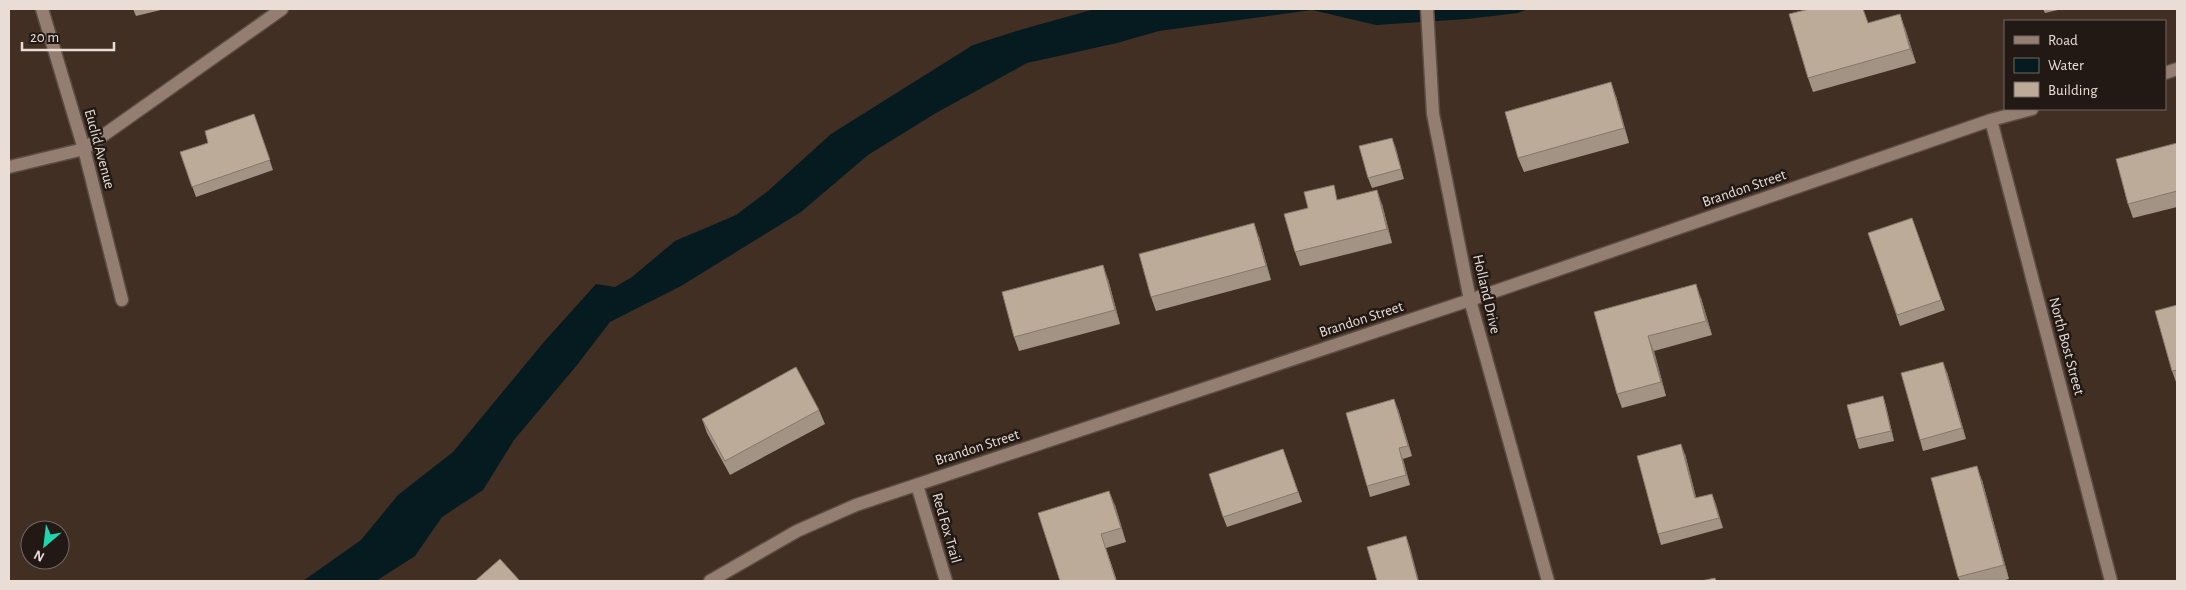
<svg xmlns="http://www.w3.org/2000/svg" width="2186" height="590" font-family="'Alegreya Sans',sans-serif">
<rect width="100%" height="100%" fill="#412f24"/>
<path fill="#051b20" d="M1095 9H1528L1518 13 1467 19 1376 25 1312 10 1159 31 1117 43 1027 63 936 113 868 155 801 212 681 286 610 322 577 365 514 440 483 490 442 517 415 556 376 581H303L361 540 398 495 453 452 543 343 596 284 615 287 632 277 675 241 736 215 768 191 831 134 973 45 1023 29Z"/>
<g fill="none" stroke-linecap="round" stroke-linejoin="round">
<g stroke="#5d4e45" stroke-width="15">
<path id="street" d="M42 9 84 149 122 300
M1427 9 1433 114 1470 300 1548 581
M2165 73 2177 69
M1991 120 2111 581
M9 167 84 149 282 9
M917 485 946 581
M710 581 797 531 856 505 1470 300 1991 120 2032 109"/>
</g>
<use href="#street" stroke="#947e72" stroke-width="12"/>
</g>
<path fill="#a39384" d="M133 9H165L136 16Z
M2043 9H2062L2045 13Z
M1869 23 1905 28 1916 63 1813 92 1808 78Z
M1616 96 1629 143 1524 172 1518 158Z
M254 114 273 170 196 197 180 152 208 143Z
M1392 138 1404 179 1372 188 1368 178Z
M2177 143V207L2133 218 2128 204Z
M1339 199 1382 204 1392 243 1300 266 1295 252Z
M1912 218 1945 310 1900 326 1868 233Z
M1259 237 1271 280 1156 311 1151 297Z
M1108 279 1120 324 1019 351 1014 337Z
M1701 298 1712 335 1654 351 1666 396 1622 408 1617 394 1594 312Z
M2177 305V381L2176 382 2172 371Z
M1947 372 1966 439 1923 451 1920 440Z
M1883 396 1886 406 1894 441 1859 449 1856 439Z
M1398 409 1412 456 1403 459 1410 485 1370 497 1367 486Z
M819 410 825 424 730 475 707 433 702 419Z
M1283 449 1302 502 1227 527 1223 517Z
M1685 454 1696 498 1712 494 1723 528 1661 545 1658 534Z
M1982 480 2009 579 2002 581H1960L1958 577Z
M1115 505 1126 542 1106 548 1117 581H1060Z"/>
<path fill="#84786b" d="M1900 14 1905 28 1916 63 1910 49Z
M1611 82 1616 96 1629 143 1624 128Z
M1392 138 1396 148 1404 179 1401 169Z
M1377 190 1382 204 1392 243 1387 229Z
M1254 223 1259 237 1271 280 1266 266Z
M1103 265 1108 279 1120 324 1115 310Z
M1696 284 1701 298 1712 335 1706 321Z
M1648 336 1654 351 1666 396 1661 382Z
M1943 362 1947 372 1966 439 1962 428Z
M1883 396 1886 406 1894 441 1891 431Z
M1394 399 1398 409 1412 456 1408 446Z
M1681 444 1685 454 1699 508 1695 498Z
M1399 448 1403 459 1410 485 1406 475Z
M1977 466 1982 480 2009 579 2004 565Z
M1109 491 1115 505 1126 542 1121 528Z
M1712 494 1716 504 1723 528 1719 518Z
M1406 536 1410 547 1419 581H1418Z"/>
<path fill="#bdab99" stroke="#84786b" d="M1809 9H1863L1868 23 1900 14 1910 49 1808 78 1789 14Z
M1611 82 1624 128 1518 158 1505 112Z
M254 114 270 160 192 187 180 152 208 143 205 131Z
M1392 138 1401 169 1368 178 1359 146Z
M2177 143V191L2128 204 2116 159Z
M1334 185 1337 200 1377 190 1387 229 1295 252 1284 214 1308 208 1304 192Z
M1912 218 1941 300 1897 315 1868 233Z
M1254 223 1266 266 1151 297 1139 254Z
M1103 265 1115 310 1014 337 1002 292Z
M1696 284 1706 321 1648 336 1661 382 1617 394 1594 312Z
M2177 305V370L2172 371 2155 311Z
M1943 362 1962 428 1920 440 1901 373Z
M796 367 819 410 725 461 702 419Z
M1883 396 1891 431 1856 439 1847 405Z
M1394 399 1408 446 1399 448 1406 475 1367 486 1346 413Z
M1681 444 1695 498 1712 494 1719 518 1658 534 1637 456Z
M1283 449 1298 492 1223 517 1209 474Z
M1977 466 2004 565 1958 577 1931 478Z
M1109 491 1121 528 1101 534 1116 581H1060L1038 513Z
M1406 536 1418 581H1377L1367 547Z
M500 559 520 581H475Z
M1715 578 1716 581H1701Z"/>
<g text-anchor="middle" stroke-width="5" stroke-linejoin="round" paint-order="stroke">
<g font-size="15" fill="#e9ddd6" stroke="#221914">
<text transform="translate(100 149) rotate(75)" y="5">Euclid Avenue</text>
<text transform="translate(1744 188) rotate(-19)" y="5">Brandon Street</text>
<text transform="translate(1487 294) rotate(77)" y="5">Holland Drive</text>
<text transform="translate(1361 319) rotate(-18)" y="5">Brandon Street</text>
<text transform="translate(2067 346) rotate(75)" y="5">North Bost Street</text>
<text transform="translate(977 447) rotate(-18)" y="5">Brandon Street</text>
<text transform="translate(947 528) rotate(74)" y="5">Red Fox Trail</text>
</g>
</g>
<rect width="2186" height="590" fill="none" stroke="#e9ddd6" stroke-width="20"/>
<rect x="2004" y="20" width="162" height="90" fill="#221914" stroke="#726762"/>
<rect x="2014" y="36" width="25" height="8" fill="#947e72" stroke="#726762"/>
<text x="2048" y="45" font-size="15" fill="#e9ddd6">Road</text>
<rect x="2014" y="58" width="25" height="15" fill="#051b20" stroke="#726762"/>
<text x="2048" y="70" font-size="15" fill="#e9ddd6">Water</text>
<rect x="2014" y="82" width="25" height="15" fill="#bdab99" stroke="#726762"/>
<text x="2048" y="95" font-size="15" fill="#e9ddd6">Building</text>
<g transform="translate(45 545) rotate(208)"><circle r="24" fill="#221914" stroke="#726762"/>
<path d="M0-4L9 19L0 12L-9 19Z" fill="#1ed5b0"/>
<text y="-8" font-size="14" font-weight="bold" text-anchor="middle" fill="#e9ddd6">N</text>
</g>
<path d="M22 42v8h92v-8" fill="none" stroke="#e9ddd6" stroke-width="2.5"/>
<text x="30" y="42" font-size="15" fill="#e9ddd6" stroke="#221914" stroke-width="4" paint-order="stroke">20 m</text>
</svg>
